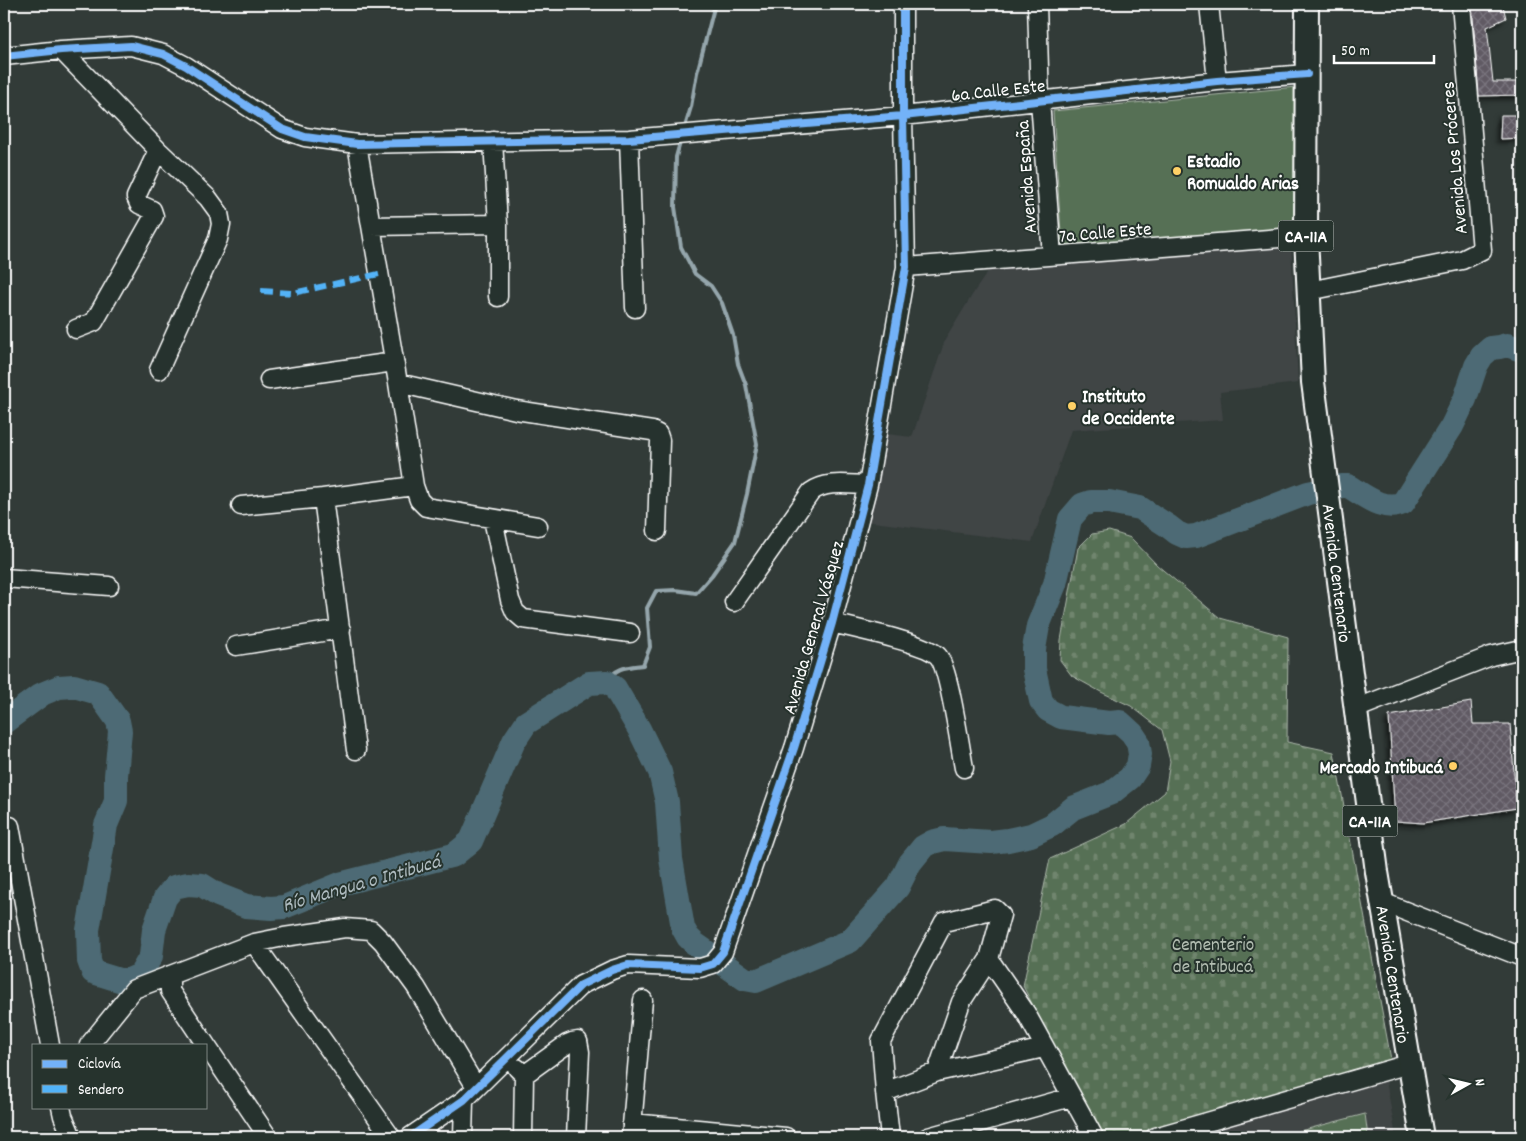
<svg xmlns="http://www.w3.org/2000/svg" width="1526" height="1141" font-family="Dekko,sans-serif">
<defs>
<pattern id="cemetery-stones" width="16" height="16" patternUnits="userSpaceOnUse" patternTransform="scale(1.25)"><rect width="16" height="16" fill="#576f54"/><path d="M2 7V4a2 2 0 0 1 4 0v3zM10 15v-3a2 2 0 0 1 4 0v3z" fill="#70856e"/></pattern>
<pattern id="building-cross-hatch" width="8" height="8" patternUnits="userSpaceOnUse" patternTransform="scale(1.25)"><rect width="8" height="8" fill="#605a64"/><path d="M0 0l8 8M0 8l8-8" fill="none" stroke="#78737b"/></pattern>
<filter id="shadow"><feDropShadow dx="-3.5" dy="3.5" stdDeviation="2.5" flood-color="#0009"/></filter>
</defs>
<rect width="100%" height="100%" fill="#323b38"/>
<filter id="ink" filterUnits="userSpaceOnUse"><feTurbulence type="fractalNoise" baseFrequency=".02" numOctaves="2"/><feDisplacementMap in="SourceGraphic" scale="10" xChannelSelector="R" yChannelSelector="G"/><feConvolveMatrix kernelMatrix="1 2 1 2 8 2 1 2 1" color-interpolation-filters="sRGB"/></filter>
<g filter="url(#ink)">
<path fill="#404445" d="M1291 243 1298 383 1220 392 1223 420 1071 430 1032 542 865 521 887 434 912 437 945 340 974 292 989 270 998 264Z
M1386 1080 1396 1137H1187Z"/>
<path fill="url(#cemetery-stones)" stroke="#abb7aa" d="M1109 531 1131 538 1157 565 1220 618 1288 637 1287 742 1334 752 1392 1065 1136 1137H1100L1023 986 1050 859 1126 824 1165 792 1170 761 1162 730 1131 706 1101 692 1072 676 1060 660 1061 640 1078 548 1092 534Z"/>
<path fill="#576f54" stroke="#abb7aa" d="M1296 87V231L1062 248 1053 111Z
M1365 1114 1368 1137H1277Z"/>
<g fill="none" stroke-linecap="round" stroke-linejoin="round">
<path stroke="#95a6ac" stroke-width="4" d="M684 130 691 107 697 73 715 4
M607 682C615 667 627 667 643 665L650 647 647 608 656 591 675 590 696 593 712 575 735 542 747 494 757 444 746 385 738 364 733 335 722 303 711 286 695 274 681 247 675 207 676 157 681 139"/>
<path stroke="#4e6b74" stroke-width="24" d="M4 722 42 694 59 687 74 686 98 693 118 721 120 731 116 776V801L106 825 88 930 89 961 93 972 119 980H129L140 975 151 956 154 930 165 898 174 887 188 884 202 885 218 895 246 906 271 908 284 907 340 884 454 855 471 841 514 741 526 723 589 683 607 682 615 688 639 729 660 772 667 802 671 859 683 928 688 937 694 943 745 979 756 981 850 941 898 887 910 863 923 847 932 842 944 839 991 842 1008 840 1031 835 1052 825 1073 808 1111 793 1130 778 1138 766 1140 754 1138 742 1132 733 1120 722 1109 723 1061 717 1048 710 1041 701 1034 669V649L1038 626 1055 584 1070 519 1082 505 1091 502H1109L1140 508 1168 526 1177 533 1186 537 1196 536 1308 493 1342 486H1348C1365 496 1383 512 1403 503L1452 426 1465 399 1476 366 1482 356 1491 348 1499 347 1507 345 1522 350"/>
</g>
<path fill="url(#building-cross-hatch)" stroke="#fff" filter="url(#shadow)" d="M1472 4H1493L1503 6 1506 18 1487 27 1493 82H1522V95L1479 96Z
M1501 115H1522V138L1500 139Z
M1471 702 1473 724H1510L1517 808 1423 823 1395 821 1389 716Z"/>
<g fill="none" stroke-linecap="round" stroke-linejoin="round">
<g stroke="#fff" stroke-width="21">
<path id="minor" d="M1037 4 1040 101 1052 256
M1209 4 1217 81
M61 50 158 150 208 198 219 213 221 224 218 239 159 370
M4 56 61 50 131 46 163 54 186 66 282 129 305 137 357 144 629 139 903 116 1217 81 1307 74
M629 139 635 308
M493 141 498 224V297
M357 144 398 383 414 486 419 500 426 507 538 526
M371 226 498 224
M906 267 1306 236
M1309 291 1462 260 1482 250 1461 4
M76 329 94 322 154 216 152 210 139 204 136 197 158 150
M269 380 394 362
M398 383 516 410 652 431 658 434 660 440 657 531
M241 506 323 498
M493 519 510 600 515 612 523 619 630 633
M4 578 109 586
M734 602 811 492C827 480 849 485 868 485
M832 623C852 628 926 643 938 656 949 668 960 747 964 768
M236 646 341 629
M1355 709 1491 656 1522 649
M356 750 323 498 414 486
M10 826 50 1045
M1382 902 1522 957
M254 943 391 1137
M989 959 1026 1013 1094 1137
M170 975V991L206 1045
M89 1045 134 989 254 943 284 937 345 928 371 930 383 942 416 987 476 1087
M206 1045 268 1137
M517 1068 524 1075 523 1137
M524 1075 567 1044 572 1042 578 1041 580 1052 576 1137
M885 1092 937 1072 1044 1048
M61 1107 63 1116 72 1137
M632 1123 786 1137
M410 1137 464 1100 581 985 612 970 628 965 700 968 713 964 723 952 794 748 832 623 868 485 906 267 903 116V4
M463 1137 464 1100
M631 1137 643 1000
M890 1137 885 1092 881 1041 944 922 995 909 1001 915 989 959 961 1002 937 1072
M928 1137 1071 1097
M1155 1137 1409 1064"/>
</g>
<g stroke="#fff" stroke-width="26">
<path id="major" d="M1307 4 1306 236 1313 382 1377 872 1422 1137"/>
</g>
<use href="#minor" stroke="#26332d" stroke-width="18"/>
<use href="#major" stroke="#26332d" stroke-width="22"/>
<path stroke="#52b3f8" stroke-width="6" stroke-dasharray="12 6" stroke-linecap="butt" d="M261 291 293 293 379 274"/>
<g stroke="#26332d" stroke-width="11">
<path id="cycleway" d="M4 56 61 50 131 46 163 54 186 66 282 129 305 137 357 144 629 139 903 116 1217 81 1307 74
M410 1137 464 1100 581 985 612 970 628 965 700 968 713 964 723 952 794 748 832 623 868 485 906 267 903 116V4"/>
</g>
<use href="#cycleway" stroke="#73b2f8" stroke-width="8"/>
</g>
</g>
<g fill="#ffd166" stroke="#26332d" stroke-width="2">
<circle cx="1177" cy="171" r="5"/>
<circle cx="1072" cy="406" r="5"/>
<circle cx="1453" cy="766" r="5"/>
</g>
<g text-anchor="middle" stroke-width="4" stroke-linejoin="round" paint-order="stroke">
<g fill="#26332d" stroke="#bec2c0" stroke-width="1">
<rect x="1278.5" y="220.5" width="55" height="31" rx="4"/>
<rect x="1342.5" y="805.5" width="55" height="31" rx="4"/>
</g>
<g font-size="18" font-weight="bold" fill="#fff">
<text x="1306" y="242">CA-11A</text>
<text x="1370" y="827">CA-11A</text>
</g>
<g font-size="19" fill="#fff" stroke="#26332d">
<text transform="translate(998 89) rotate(-6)" y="7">6a Calle Este</text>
<text transform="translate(1453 158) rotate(-95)" y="7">Avenida Los Próceres</text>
<text transform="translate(1025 177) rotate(-94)" y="7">Avenida España</text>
<text transform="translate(1105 231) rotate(-5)" y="7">7a Calle Este</text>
<text transform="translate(1338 573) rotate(83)" y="7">Avenida Centenario</text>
<text transform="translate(812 627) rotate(-74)" y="7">Avenida General Vásquez</text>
<text transform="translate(1394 974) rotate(81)" y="7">Avenida Centenario</text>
</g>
<g font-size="19" font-weight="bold" fill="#fff" stroke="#26332d" text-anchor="start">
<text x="1187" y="167">Estadio<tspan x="1187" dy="22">Romualdo Arias</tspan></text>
<text x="1082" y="402">Instituto<tspan x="1082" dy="22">de Occidente</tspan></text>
<text x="1443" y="773" text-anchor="end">Mercado Intibucá</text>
</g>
<g font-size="19" fill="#b3beb2" stroke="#26332d">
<text x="1213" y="950">Cementerio<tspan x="1213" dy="22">de Intibucá</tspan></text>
</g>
<g font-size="20" font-style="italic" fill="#afbcc0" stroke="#26332d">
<text transform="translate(361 882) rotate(-16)" y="7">Río Mangua o Intibucá</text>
</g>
</g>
<rect width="1526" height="1141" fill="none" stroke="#26332d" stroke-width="20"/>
<rect x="10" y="10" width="1506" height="1121" fill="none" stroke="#fff" stroke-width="2" filter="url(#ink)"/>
<rect x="32" y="1044" width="175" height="65" fill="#26332d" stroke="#7d8581"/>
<rect x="42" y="1060" width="25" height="8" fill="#73b2f8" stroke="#7d8581"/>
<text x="78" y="1068" font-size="15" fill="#ffffff">Ciclovía</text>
<rect x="42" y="1085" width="25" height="8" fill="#52b3f8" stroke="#7d8581"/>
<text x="78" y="1094" font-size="15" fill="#ffffff">Sendero</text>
<g transform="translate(1468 1084) rotate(82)" stroke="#26332d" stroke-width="4" paint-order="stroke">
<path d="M0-4L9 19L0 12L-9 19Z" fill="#ffffff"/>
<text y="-8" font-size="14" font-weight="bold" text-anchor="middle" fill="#ffffff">N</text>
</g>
<path d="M1334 55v8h100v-8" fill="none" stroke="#ffffff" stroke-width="2.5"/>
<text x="1341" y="55" font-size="15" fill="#ffffff" stroke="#26332d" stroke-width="4" paint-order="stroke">50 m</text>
</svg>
